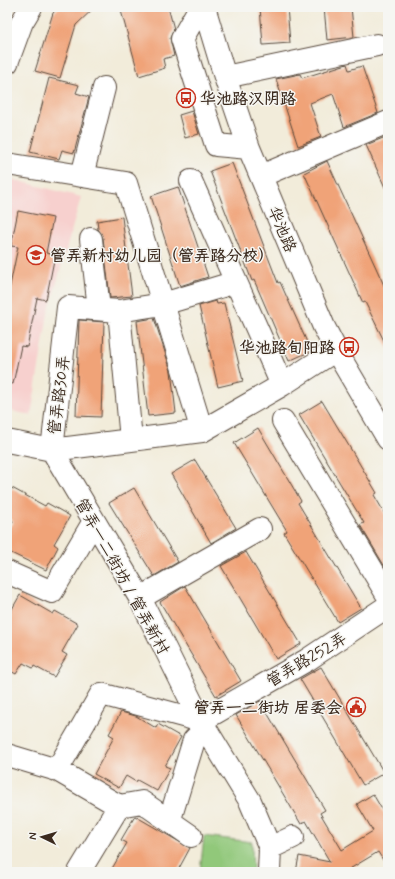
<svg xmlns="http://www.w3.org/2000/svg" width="395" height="879" font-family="Mynerve,'LXGW WenKai TC',sans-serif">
<rect width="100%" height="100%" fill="#f6f6f2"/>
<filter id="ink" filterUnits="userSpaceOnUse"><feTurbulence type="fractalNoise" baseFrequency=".025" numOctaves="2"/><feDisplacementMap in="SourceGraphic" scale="8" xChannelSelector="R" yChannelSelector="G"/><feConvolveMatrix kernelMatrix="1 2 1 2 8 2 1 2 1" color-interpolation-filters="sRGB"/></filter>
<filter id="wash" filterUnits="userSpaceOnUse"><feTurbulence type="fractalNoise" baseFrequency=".012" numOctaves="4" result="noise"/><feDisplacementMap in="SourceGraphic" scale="16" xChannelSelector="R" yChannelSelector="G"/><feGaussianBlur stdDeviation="0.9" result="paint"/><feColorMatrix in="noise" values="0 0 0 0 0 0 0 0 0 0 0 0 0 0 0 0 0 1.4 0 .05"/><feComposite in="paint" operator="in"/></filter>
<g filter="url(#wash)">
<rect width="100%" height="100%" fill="#f2ecda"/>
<path fill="#f7d0ce" d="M7 178 81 197 48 313 31 415 7 410Z"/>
<path fill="#91c87a" stroke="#66794c" d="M204 836 252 842 253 872H200Z"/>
<g id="blocks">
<path fill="#f0a378" d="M59 7H95L76 25 60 78 35 71 53 13Z
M120 7H168L174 29 170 38 174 56 163 59 165 68 139 76Z
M260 7H287L290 43 263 45Z
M324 7H351L354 37 327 40Z
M347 64 349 70 362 66 378 113 344 127 333 94 310 103 321 137 298 146 276 79 300 74 302 78Z
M49 78 79 85 76 93 89 97 74 153 62 150 59 159 30 152Z
M192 111 199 134 185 138 179 115Z
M388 136V194L366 145Z
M327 161 388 294V349L365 302 363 303 304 173Z
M232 163 278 283 280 282 311 351 289 361 254 280 252 281 210 171Z
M178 187 208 277 180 286 151 196Z
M18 211 53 218 46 253 55 255 46 300 37 298 27 347 21 346 13 384 7 383V300L18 247 11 246Z
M122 217 132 296 110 298 103 238 98 229 97 221Z
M216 301 217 304 224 303 243 381 218 387 199 306Z
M154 318 171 371 176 413 148 416 137 321Z
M79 320 104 322 101 417 76 416Z
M322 401 377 493 374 495 388 519V572L360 525 364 523 299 415Z
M258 428 301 501 298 503 361 608 338 622 284 533 287 531 234 443Z
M195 460 236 528 211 543 171 474Z
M12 488 45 506 47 503 70 516 54 544 58 547 46 570 7 551V532L13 521 7 518V496Z
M134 488 178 562 154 576 109 503Z
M246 552 301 644 276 659 221 566Z
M185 586 241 681 216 696 160 602Z
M20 595 53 614 55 611 78 624 62 652 67 655 54 677 34 666 33 668 23 663 16 674 7 669V618Z
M321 667 384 773 363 785 300 679Z
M260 701 325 810 320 813 342 850 373 831 357 804 373 794 388 820V868L378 852 348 870V872H296L299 856 330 862 306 821 301 824 236 715Z
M121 712 136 716 156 728 158 724 181 737 165 766 170 768 157 791 137 780 136 782 126 776 119 788 94 774 114 737 109 734Z
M135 816 190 848 177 872H110L127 843 121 840Z"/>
</g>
</g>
<g filter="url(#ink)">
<use href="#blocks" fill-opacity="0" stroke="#56473a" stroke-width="1"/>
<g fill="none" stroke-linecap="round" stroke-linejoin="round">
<g stroke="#56473a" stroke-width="24">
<path id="minor" d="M200 7 182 39 216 145 249 148
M204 7 225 77 249 148 324 327 338 354 388 439
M7 63 22 22 31 7
M225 77 377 45
M104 88 82 176 126 183 202 431
M7 164 82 176
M261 176 388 122
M191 181 282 385
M91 239 99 309
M236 282 163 304 119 311 68 307 52 450 202 431 282 385 336 350
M119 311 131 440
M283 421 388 596
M7 441 52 450 140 598 201 721 250 801 270 848 269 872
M7 572 52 592 94 521
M140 598 260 529
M7 755 57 770 101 694 201 721 307 660 388 606
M57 770 119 806 79 872
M119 806 142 802 191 836
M170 819 194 740 205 729
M270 848 293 837"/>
</g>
<use href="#minor" stroke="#fff" stroke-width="22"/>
</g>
</g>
<defs>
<g id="bus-ring" transform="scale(1)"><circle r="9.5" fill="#f6f6f2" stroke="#c8321e" stroke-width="1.5"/><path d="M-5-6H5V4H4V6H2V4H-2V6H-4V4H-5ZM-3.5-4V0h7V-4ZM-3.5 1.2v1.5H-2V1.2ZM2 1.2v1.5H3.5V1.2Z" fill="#c8321e"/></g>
<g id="school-ring" transform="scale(1)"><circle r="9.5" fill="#f6f6f2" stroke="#c8321e" stroke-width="1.5"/><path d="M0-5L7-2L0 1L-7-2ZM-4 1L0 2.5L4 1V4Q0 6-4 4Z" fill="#c8321e"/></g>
<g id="civic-ring" transform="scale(1)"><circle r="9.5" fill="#f6f6f2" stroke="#c8321e" stroke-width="1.5"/><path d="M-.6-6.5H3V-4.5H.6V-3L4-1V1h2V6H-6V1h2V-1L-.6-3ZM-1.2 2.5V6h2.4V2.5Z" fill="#c8321e"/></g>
</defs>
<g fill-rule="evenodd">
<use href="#bus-ring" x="186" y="98"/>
<use href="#school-ring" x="36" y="255"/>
<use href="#bus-ring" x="349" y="347"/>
<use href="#civic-ring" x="356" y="707"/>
</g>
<g text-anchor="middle" stroke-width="3" stroke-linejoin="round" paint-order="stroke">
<g font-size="16" font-weight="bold" fill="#3b2a1e" stroke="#f6f6f2" text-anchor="start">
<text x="200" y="104">华池路汉阴路</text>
<text x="50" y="261">管弄新村幼儿园（管弄路分校）</text>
<text x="335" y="353" text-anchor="end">华池路旬阳路</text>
<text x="342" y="713" text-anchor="end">管弄一二街坊 居委会</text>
</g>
<g font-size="16" fill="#3b2a1e" stroke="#f6f6f2">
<text transform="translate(283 229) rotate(67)" y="6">华池路</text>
<text transform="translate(58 395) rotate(-83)" y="6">管弄路30弄</text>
<text transform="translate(123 576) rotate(61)" y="6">管弄一二街坊 / 管弄新村</text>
<text transform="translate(306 659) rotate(-31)" y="6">管弄路252弄</text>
</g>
</g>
<rect width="395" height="879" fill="none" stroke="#f6f6f2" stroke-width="24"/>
<g transform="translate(42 837) rotate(275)" stroke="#f6f6f2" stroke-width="3" paint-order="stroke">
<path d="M0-3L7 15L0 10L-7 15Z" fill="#3b2a1e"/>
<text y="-6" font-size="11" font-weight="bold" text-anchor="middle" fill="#3b2a1e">N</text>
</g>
</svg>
